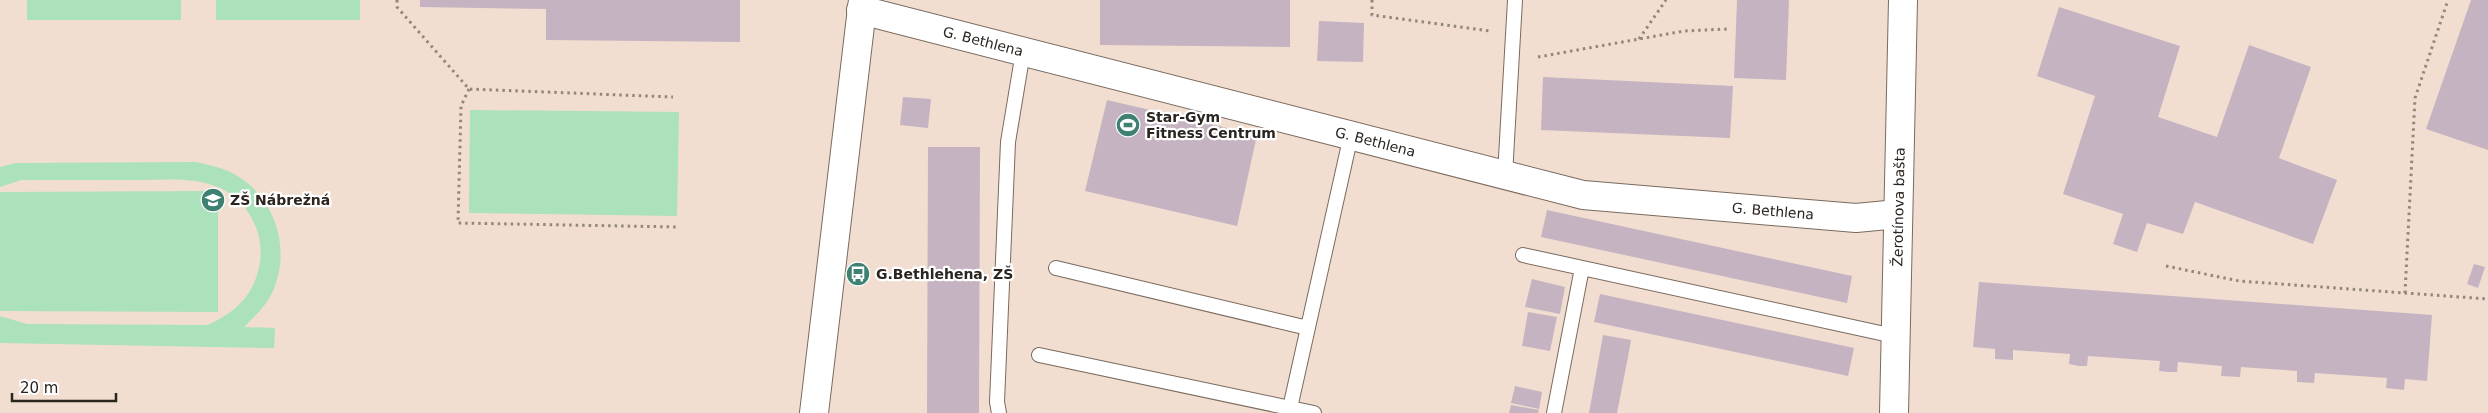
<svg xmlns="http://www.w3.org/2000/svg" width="2488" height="413" font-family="'DejaVu Sans',sans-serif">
<rect width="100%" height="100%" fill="#f1ded1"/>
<path fill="#abe1bb" d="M27 0H181V20H27Z
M216 0H360V20H216Z
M470 110 679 112 677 216 469 213Z
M196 162C209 165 221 167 232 173 276 195 293 252 271 295 264 308 254 317 244 327L275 328 274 348 0 343V316L27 324 207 325C236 313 255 294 260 262 265 231 245 196 215 186 191 177 164 180 139 180 100 180 60 180 21 180L0 187V167L16 163Z
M218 191V312L0 311V192Z"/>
<path fill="#c5b3c1" d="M420 0H740V42L546 40V9L420 7Z
M1100 0H1290V47L1100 45Z
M1737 0H1789L1786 80 1734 78Z
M2471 0H2488V150L2426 129Z
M2059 7 2180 46 2158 117 2217 137 2249 45 2311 67 2279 158 2337 180 2313 244 2195 202 2183 234 2147 223 2137 252 2113 244 2123 214 2063 194 2095 96 2037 76Z
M1319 21 1364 23 1363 62 1317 61Z
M1543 77 1733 86 1730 138 1541 130Z
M903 97 931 99 928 128 900 125Z
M1107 100 1257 135 1237 226 1085 191Z
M928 147H980L979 413H927Z
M1547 210 1852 276 1847 303 1541 237Z
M2474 264 2485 267 2478 288 2467 284Z
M1532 279 1565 287 1560 314 1525 307Z
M1979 282 2432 315 2427 381 2405 379 2404 390 2396 389 2386 388 2387 378 2315 373 2314 383 2297 382V371L2241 367 2240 377 2221 376 2222 366 2178 362 2177 372H2168L2159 371 2160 361 2088 356 2087 366H2079L2069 364 2070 354 2013 350V360L1995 359V349L1973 347Z
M1600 294 1854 348 1848 376 1594 322Z
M1528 312 1557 317 1550 351 1522 346Z
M1603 335 1631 340 1628 357 1617 413H1589Z
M1515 386 1542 392 1539 409 1511 403Z
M1511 405 1539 410 1538 413H1509Z"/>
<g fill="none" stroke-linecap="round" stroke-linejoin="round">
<g stroke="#7a6a5e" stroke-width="16">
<path id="service" d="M1505 175 1515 0
M1523 255 1894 336
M1056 268 1308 328
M1039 355 1290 408
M999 413 997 402 1008 142 1023 52
M1314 413 1290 408 1351 135
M1554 413 1582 268"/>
</g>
<g stroke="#7a6a5e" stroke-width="30">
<g id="minor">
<path id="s1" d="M861 10 1583 195 1856 218 1898 214"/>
<path d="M814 413 863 0"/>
<path id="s2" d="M1894 413 1903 0"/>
</g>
</g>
<path stroke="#93867d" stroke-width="3" stroke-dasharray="2.5 4" stroke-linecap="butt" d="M397 0V7L469 89 673 97
M1372 0V15L1490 31
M1639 39 1666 0
M1538 57 1684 31 1727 29
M469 89 461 106 458 223 677 227
M2166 266 2239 281 2488 299
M2405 293 2415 98 2448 0"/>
<use href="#service" stroke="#fff" stroke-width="14"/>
<use href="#minor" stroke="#fff" stroke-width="28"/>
</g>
<defs>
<g id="stadium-disc" transform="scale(1.25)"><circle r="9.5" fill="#3e8071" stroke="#fff"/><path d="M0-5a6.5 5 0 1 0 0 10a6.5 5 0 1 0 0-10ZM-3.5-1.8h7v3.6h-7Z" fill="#fff"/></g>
<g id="school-disc" transform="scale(1.25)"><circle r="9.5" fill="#3e8071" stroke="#fff"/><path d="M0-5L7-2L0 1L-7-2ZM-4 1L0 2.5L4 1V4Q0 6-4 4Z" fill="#fff"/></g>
<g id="bus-disc" transform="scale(1.25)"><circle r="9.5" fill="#3e8071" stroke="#fff"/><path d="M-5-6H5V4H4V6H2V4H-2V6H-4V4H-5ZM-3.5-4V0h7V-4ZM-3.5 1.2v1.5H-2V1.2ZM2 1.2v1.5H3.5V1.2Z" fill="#fff"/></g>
</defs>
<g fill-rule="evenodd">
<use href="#stadium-disc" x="1128" y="125"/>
<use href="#school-disc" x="213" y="200"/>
<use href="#bus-disc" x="858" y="274"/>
</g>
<g text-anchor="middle" stroke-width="4.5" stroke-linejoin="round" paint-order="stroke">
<g font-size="14" fill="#2b241f" stroke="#fff">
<text dy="5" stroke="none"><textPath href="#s1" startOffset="126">G. Bethlena</textPath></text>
<text dy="5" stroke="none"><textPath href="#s1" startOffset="531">G. Bethlena</textPath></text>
<text dy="5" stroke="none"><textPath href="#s2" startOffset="206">Žerotínova bašta</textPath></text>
<text dy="5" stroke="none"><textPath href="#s1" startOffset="936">G. Bethlena</textPath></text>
</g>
<g font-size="14" font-weight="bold" fill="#2b241f" stroke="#fff" text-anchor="start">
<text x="1146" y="122">Star-Gym<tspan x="1146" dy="16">Fitness Centrum</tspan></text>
<text x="230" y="205">ZŠ Nábrežná</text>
<text x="876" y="279">G.Bethlehena, ZŠ</text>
</g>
</g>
<path d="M12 393v8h104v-8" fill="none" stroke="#2b241f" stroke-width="2.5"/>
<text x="20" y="393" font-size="15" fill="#2b241f" stroke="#ffffff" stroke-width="4" paint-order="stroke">20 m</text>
</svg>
